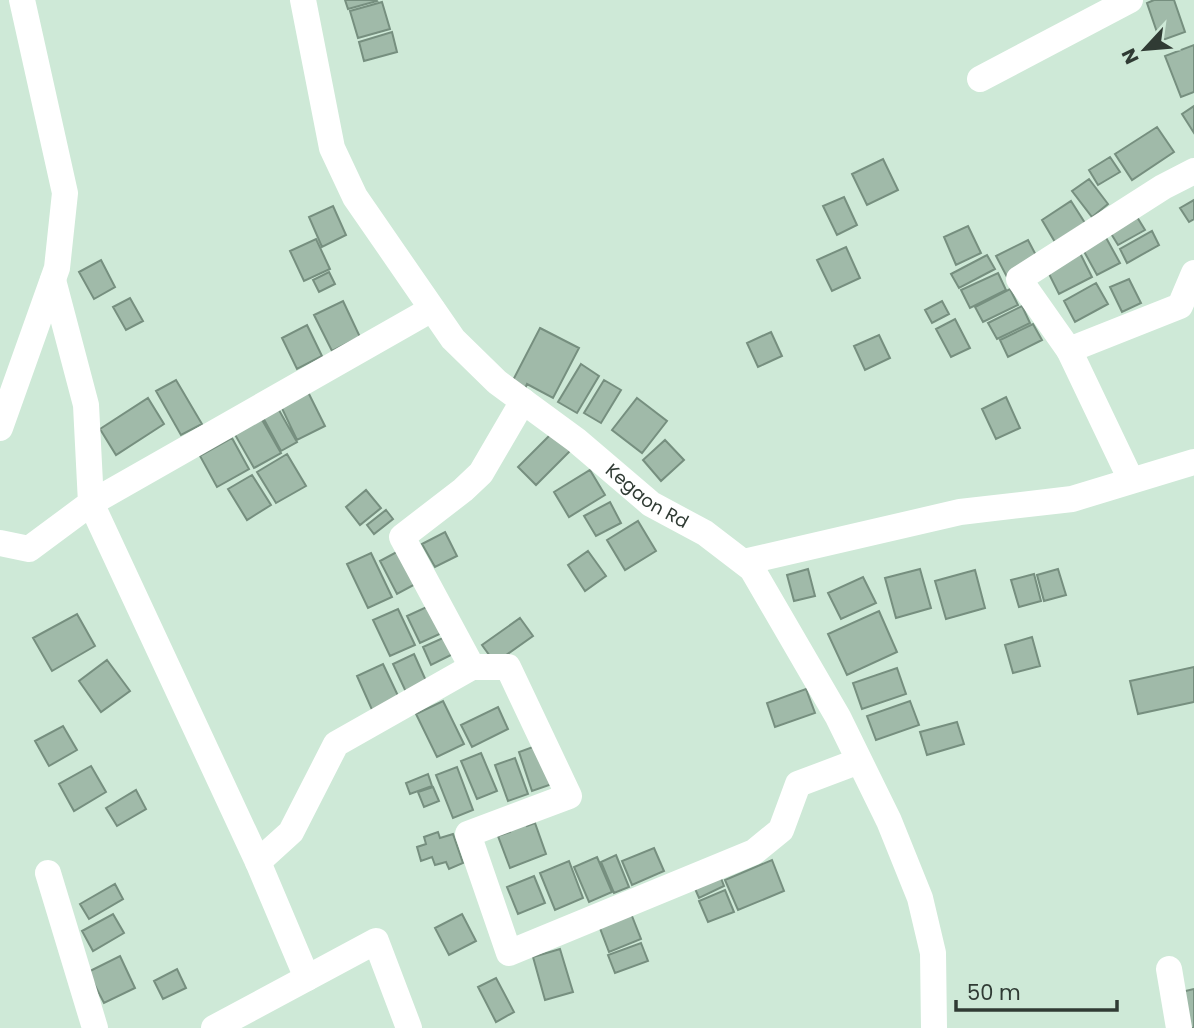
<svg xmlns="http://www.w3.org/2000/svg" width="1194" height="1028" font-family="Poppins,sans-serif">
<rect width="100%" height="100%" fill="#cee9d7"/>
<path fill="#a0baa9" stroke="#768f7f" stroke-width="2" d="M345 0H376L377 1 348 9Z
M1154 0H1174L1185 32 1160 41 1147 3Z
M382 2 390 29 358 38 350 11Z
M392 32 397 52 364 61 359 42Z
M1194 45V92L1181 97 1165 56Z
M1194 106V133L1182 114Z
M1157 127 1174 152 1132 180 1115 154Z
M1110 157 1120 172 1098 185 1089 170Z
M883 159 898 190 867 205 852 174Z
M1089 179 1108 204 1092 217 1072 191Z
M844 197 857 225 837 235 823 206Z
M1194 200V219L1189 222 1180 208Z
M1071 201 1085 223 1055 242 1042 220Z
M333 206 346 235 322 247 309 217Z
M1134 212 1145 230 1118 245 1107 227Z
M968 226 981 253 956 265 944 237Z
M1152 231 1159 245 1127 263 1120 249Z
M1104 234 1120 263 1097 275 1081 246Z
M316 239 330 269 304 281 290 251Z
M1028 240 1039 261 1007 277 996 256Z
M846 247 860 278 832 291 817 260Z
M1079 251 1092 277 1059 294 1046 268Z
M987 255 995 269 959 288 951 274Z
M101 260 115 287 94 299 79 272Z
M329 272 335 284 319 292 313 280Z
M998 273 1006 290 970 308 961 290Z
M1129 279 1141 303 1122 312 1110 287Z
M1096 283 1108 304 1075 322 1064 301Z
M1010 289 1018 305 983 322 975 307Z
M130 298 143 321 126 330 113 307Z
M343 301 360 337 332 351 314 315Z
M942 301 949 314 932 323 925 310Z
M1022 306 1030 323 997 339 988 323Z
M955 319 970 348 951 357 936 329Z
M1033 324 1042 340 1008 357 1000 340Z
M307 325 322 356 297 369 282 338Z
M540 328 579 348 553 398 527 384 524 391 511 384Z
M771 332 782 356 758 367 747 343Z
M879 335 890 358 865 370 854 346Z
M581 364 599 376 577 413 558 402Z
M176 380 202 424 181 435 156 391Z
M604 380 621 390 601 423 584 413Z
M305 386 325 426 297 440 278 400Z
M1006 397 1020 428 996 439 982 409Z
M148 398 164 424 116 455 100 429Z
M637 398 667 421 642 453 612 430Z
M275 403 297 442 281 451 260 412Z
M261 418 281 453 254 468 234 433Z
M553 432 571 450 536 485 518 467Z
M232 438 249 469 217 487 200 456Z
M665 440 684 460 661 481 643 460Z
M287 454 306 486 276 503 257 472Z
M590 470 605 495 569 517 554 492Z
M252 475 271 505 247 520 228 489Z
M366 490 381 508 360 525 346 507Z
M610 502 621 523 596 536 584 516Z
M386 510 393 519 374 534 367 525Z
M638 521 656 551 625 570 607 540Z
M445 532 457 556 435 567 422 544Z
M404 548 421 581 397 594 380 561Z
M588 551 606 576 585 591 568 565Z
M371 553 392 597 368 608 347 564Z
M808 569 815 596 794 601 787 575Z
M920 569 931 608 896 618 885 578Z
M1058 569 1066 595 1044 601 1037 575Z
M975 570 985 608 946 619 935 581Z
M1034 574 1041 601 1019 607 1011 580Z
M863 577 876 603 841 619 828 593Z
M431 605 444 632 420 643 407 616Z
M398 609 415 645 390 656 373 620Z
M879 611 897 652 847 675 828 634Z
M77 614 95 646 52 671 33 638Z
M520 618 533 636 495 663 482 645Z
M445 637 453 654 431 665 423 647Z
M1032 637 1040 666 1013 673 1005 645Z
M414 654 427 683 406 692 393 664Z
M107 660 130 691 101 712 79 681Z
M383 664 400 700 373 712 357 676Z
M1194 667V702L1138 714 1130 681Z
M897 668 906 694 862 709 853 683Z
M806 689 815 713 775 727 767 703Z
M443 701 464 744 437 757 416 714Z
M910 701 919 725 876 740 867 716Z
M498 707 508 729 472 747 461 725Z
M957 722 964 744 927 755 920 732Z
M63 726 77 750 49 766 35 741Z
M541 744 555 783 532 791 519 752Z
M481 753 497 791 477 799 461 761Z
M515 758 528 794 508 801 495 765Z
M91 766 106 792 74 811 59 784Z
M457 767 473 810 453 818 436 775Z
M428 774 432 786 410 794 406 783Z
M433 787 439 801 424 807 418 792Z
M136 790 146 809 117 826 106 808Z
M525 819 527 826 535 823 546 854 510 868 498 836 510 832 507 826Z
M438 832 440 838 453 834 463 863 449 869 446 862 435 865 432 857 421 861 417 847 426 844 424 837Z
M654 848 664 871 632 885 622 861Z
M616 855 629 887 614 893 601 862Z
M597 857 612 892 589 902 574 867Z
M772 860 784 891 738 910 725 880Z
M569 861 583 898 555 910 540 873Z
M719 873 724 886 699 898 693 884Z
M534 876 545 903 518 914 507 887Z
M115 884 123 899 89 919 80 904Z
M725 890 734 912 708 922 699 901Z
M630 911 641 939 609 952 598 923Z
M113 914 124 933 93 951 82 931Z
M462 914 476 941 449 955 435 928Z
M641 943 648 961 615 973 608 955Z
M560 949 573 992 545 1000 533 957Z
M120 956 135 988 104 1003 88 972Z
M177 969 186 988 163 999 154 981Z
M496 978 514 1012 496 1022 478 987Z
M1194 989V1028H1190L1181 992Z"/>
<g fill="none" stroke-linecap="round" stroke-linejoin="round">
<g stroke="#fff" stroke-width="26">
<path id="s1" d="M303 0 332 148 355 197 453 339 497 382 576 440 651 504 705 533 752 569 838 717 889 821 920 898 933 953 934 1028"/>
<path d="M980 79 1130 0"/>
<path d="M1069 350 1019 279 1163 187 1194 171"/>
<path d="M523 401 481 473 463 490 402 537 472 667H508L569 796 468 834 509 953 754 852 781 830 798 784 859 761"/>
<path d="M0 428 57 268 65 193 22 0"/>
<path d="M1131 480 1069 350 1180 306 1194 273"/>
<path d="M0 543 29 549 91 503 86 405 53 280"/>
<path d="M744 562 960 512 1072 499 1194 462"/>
<path d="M258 862 291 832 336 744 472 667"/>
<path d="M48 873 95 1028"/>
<path d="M1169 969 1179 1028"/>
<path d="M307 978 258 862 91 503 432 309"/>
<path d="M214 1028 376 941 409 1028"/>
</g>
</g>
<g text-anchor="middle" stroke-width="5" stroke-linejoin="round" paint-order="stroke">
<g font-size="18" fill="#303b34" stroke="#cee9d7">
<text dy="6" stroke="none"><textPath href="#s1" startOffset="628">Kegaon Rd</textPath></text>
</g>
</g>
<g transform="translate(1145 49) rotate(244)" stroke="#cee9d7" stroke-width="5" paint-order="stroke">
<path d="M0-5L12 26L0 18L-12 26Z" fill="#303b34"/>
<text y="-10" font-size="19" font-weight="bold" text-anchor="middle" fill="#303b34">N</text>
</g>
<path d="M956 1000v10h161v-10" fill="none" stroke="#303b34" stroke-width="3.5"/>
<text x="967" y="1000" font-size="21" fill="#303b34" stroke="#cee9d7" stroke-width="5" paint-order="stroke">50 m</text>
</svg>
